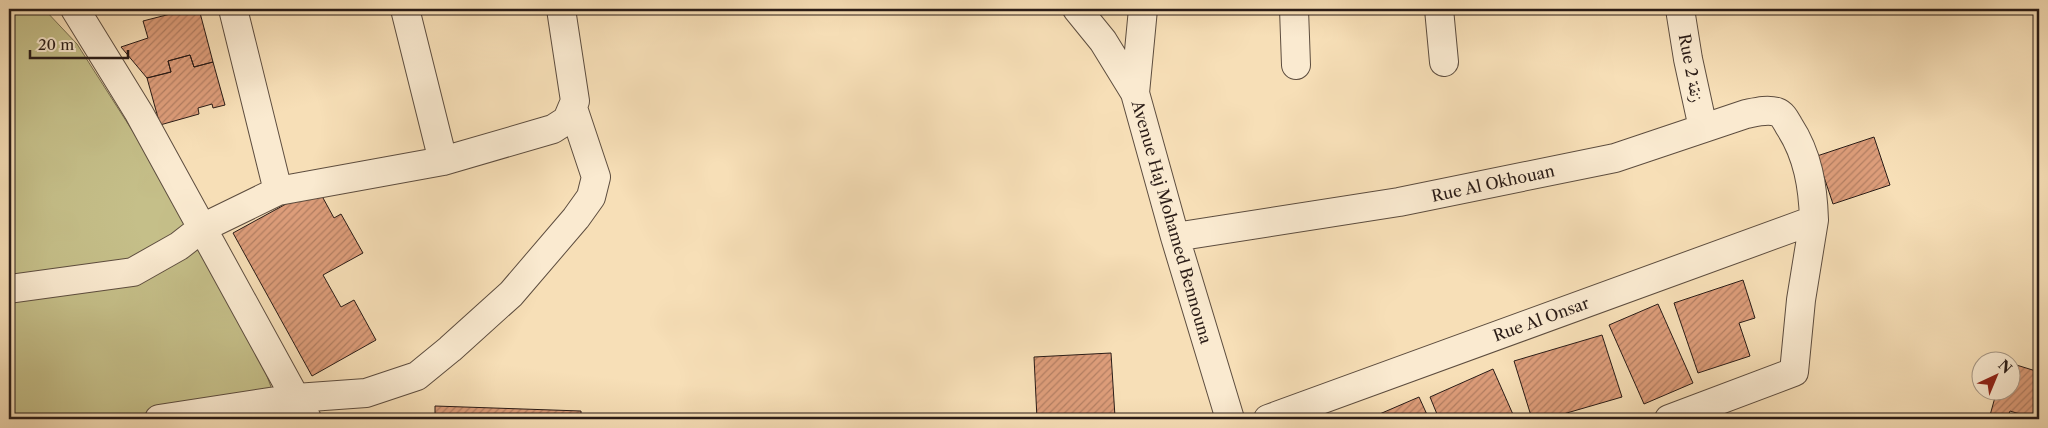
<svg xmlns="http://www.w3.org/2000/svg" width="2048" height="428" font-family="'Libre Caslon Text',Amiri,serif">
<defs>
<pattern id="building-hatch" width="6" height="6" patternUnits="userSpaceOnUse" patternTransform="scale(1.25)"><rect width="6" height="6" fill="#dd9d7a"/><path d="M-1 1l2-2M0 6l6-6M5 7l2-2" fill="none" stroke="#b37f63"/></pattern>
</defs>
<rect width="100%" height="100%" fill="#f7dfb7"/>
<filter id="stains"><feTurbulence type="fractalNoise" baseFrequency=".004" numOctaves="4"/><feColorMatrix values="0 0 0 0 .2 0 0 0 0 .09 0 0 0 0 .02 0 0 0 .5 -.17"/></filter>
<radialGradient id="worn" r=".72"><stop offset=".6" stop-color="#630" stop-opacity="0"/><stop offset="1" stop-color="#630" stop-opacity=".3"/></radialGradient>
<path fill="#c5bf89" stroke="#786e50" d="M9 9H44L77 44 236 293 283 419H9Z"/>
<path fill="url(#building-hatch)" stroke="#2a1c17" d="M181 9H199L213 62 194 67 190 55 168 61 171 72 147 78 121 47 148 38 143 21 182 11Z
M190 55 194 67 213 62 225 105 213 108 212 104 198 108 199 114 160 125 147 78 171 72 168 61Z
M1874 137 1890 185 1833 204 1817 156Z
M317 187 334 218 341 214 363 253 323 275 341 307 354 300 376 340 312 376 233 233Z
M1743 280 1755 318 1739 323 1750 356 1698 373 1674 303Z
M1658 304 1693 383 1644 404 1609 325Z
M1602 335 1622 397 1546 419H1532L1514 361Z
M1111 353 1115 417 1037 419 1034 357Z
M2010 363 2039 372V408L2036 419 2010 411 2007 419H1989L1997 390H2010Z
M1493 369 1515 419H1439L1430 397Z
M1419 397 1429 419H1368Z
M435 406 581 411V419H435Z"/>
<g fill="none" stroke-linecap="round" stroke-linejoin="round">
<g stroke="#5d4d3f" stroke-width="30">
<path id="minor" d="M75 9 139 113 307 419
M233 9 278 191
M405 9 443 161
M1077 9 1103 41 1135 93 1175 237 1230 419
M1294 9 1296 65
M1439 9 1444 62
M1680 9 1688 59 1703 128
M1135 93 1143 9
M1175 237 1399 202 1615 158 1746 114C1756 112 1767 109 1777 112 1783 114 1786 121 1789 126 1808 155 1813 187 1814 220L1801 300 1794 372 1669 419
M9 289 133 272 179 246 202 228 278 191 443 161 553 129 567 120 575 101 561 9
M159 419 296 398 366 393 417 376 450 349 511 294 576 218 591 197 596 177 573 108
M1268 419 1814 220"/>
</g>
<use href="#minor" stroke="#faead0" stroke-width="28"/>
</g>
<g text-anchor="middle" stroke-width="5" stroke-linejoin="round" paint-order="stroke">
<g font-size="16" fill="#2a1c17" stroke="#faead0">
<text transform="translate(1691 68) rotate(79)" y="6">Rue 2 زنقة</text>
<text transform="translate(1493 183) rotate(-12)" y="6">Rue Al Okhouan</text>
<text transform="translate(1172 222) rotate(74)" y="6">Avenue Haj Mohamed Bennouna</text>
<text transform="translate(1541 319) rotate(-20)" y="6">Rue Al Onsar</text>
</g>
</g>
<rect width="2048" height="428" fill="none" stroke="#f7dfb7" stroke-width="30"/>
<rect x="10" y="10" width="2028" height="408" fill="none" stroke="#2a1c17" stroke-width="2.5"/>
<rect x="15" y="15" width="2018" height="398" fill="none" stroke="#2a1c17"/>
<g transform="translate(1996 376) rotate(44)"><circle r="24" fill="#faead0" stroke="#a79886"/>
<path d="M0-4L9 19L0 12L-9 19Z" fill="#8f2418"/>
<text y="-8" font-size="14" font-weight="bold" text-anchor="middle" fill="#2a1c17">N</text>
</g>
<path d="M30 50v8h98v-8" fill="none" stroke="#2a1c17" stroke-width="2.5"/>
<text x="38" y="50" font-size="15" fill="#2a1c17" stroke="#faead0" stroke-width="4" paint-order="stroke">20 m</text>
<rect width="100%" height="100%" filter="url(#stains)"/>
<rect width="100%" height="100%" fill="url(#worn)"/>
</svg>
